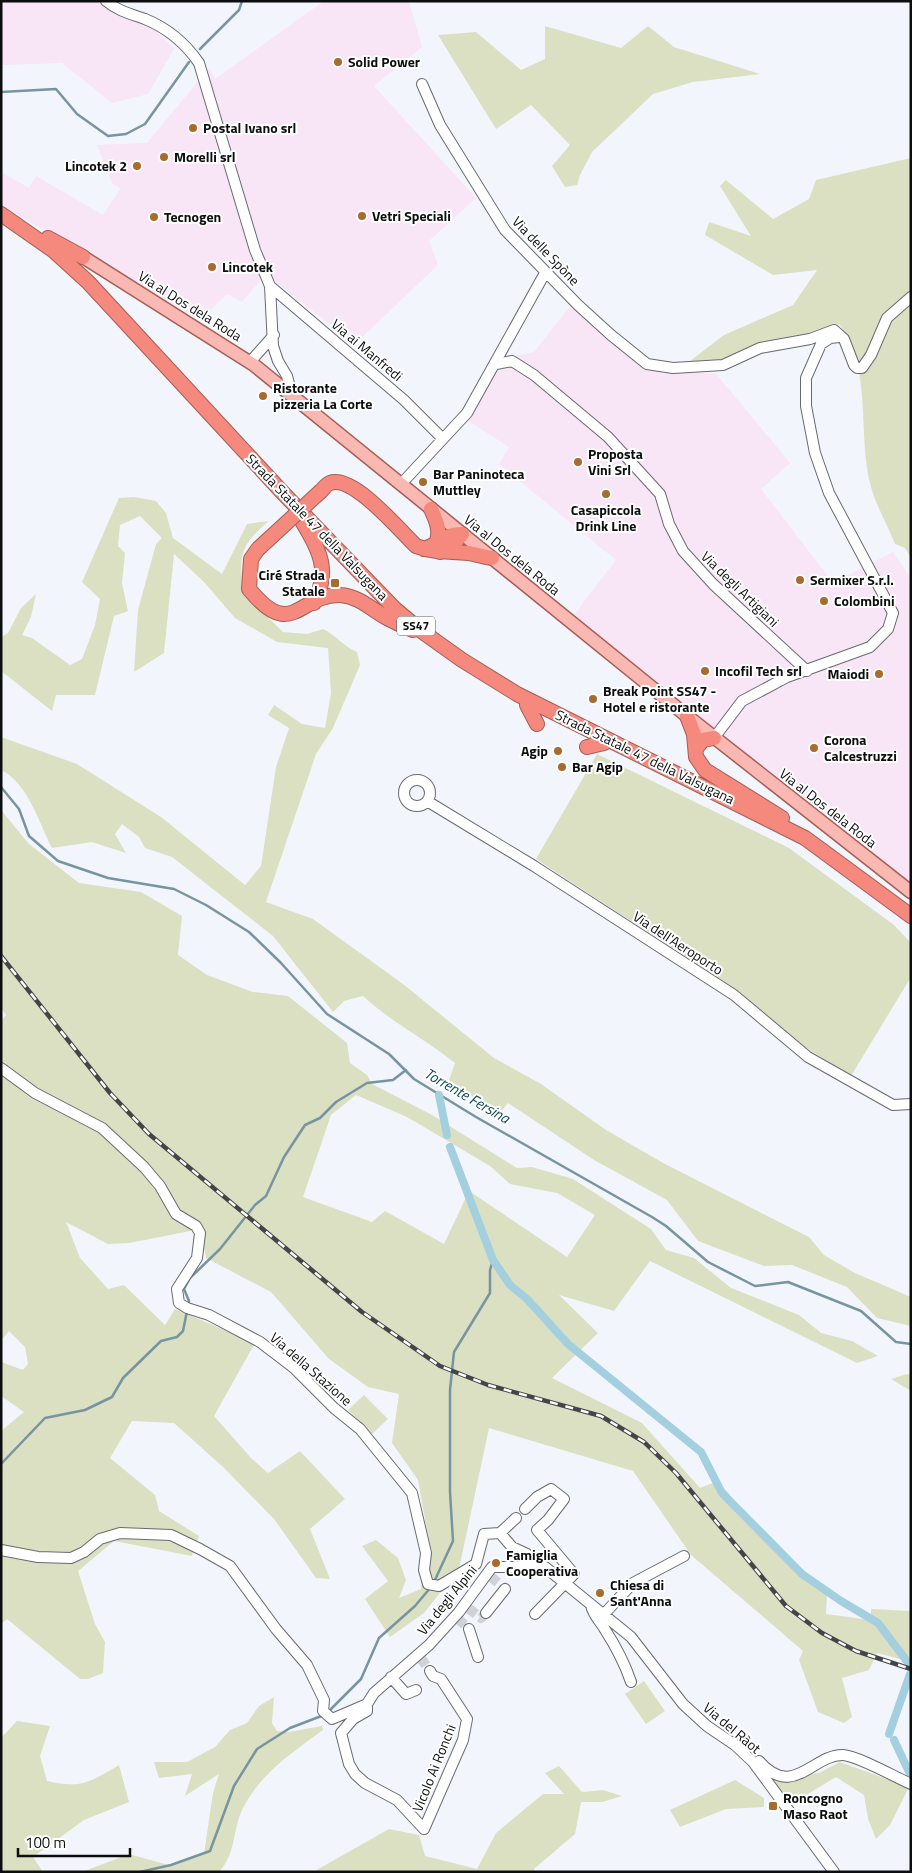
<svg xmlns="http://www.w3.org/2000/svg" width="912" height="1873" font-family="'Titillium Web',sans-serif">
<rect width="100%" height="100%" fill="#f2f5fc"/>
<path fill="#f8e5f5" d="M1 1H106L151 26 174 49 148 94 112 103 62 63 1 65Z
M324 1H409L422 47 374 86 476 198 429 241 438 265 355 344 266 274 242 302 227 294 200 320 1 205V172L29 188 36 176 103 215 121 188 113 185 97 145 147 143 209 68 215 79Z
M576 299 649 368 716 374 790 463 761 489 833 583 893 552 911 579V883L573 616 616 560 499 464 509 447 467 420 505 358 534 352Z"/>
<path fill="#dce0c2" fill-rule="evenodd" d="M545 26 621 48 648 26 674 47 760 74 693 82 653 94 592 152 580 175 577 185 565 187 552 166 570 145 531 105 496 129 438 35 476 32 521 70 545 59Z
M911 158V558L905 548 895 544C887 524 875 504 870 483 858 435 872 364 839 324L815 344 716 362 686 364 724 335 793 305 817 270 773 275 705 235 709 222 751 236 720 186 726 180 773 219 809 199 816 180Z
M134 497 156 501 166 513 173 538 222 574 247 524 269 521C239 546 239 556 243 593L283 632 307 634 323 629C336 635 344 647 357 652L360 665 333 728 316 754 266 902 313 919 403 984 494 1058 541 1084 606 1130 665 1164 809 1237 824 1255 855 1273 911 1297V1326L877 1318 847 1287 792 1265 764 1266 698 1241 667 1200 594 1160 508 1103 500 1113 448 1083 455 1063C425 1039 391 1022 363 996L344 1001 333 1012 273 936 172 857 145 848 139 837 122 824 115 834 126 853 92 842 52 848C39 823 28 783 1 770V737L77 764 161 817 245 885 261 866 276 767 289 728 268 715 274 705 302 724 325 728 331 693 328 648 277 642 235 618 204 582 174 554 164 653 134 672 138 610 156 544 162 538 140 516 120 525 118 546 125 553 122 583 128 611 114 616 95 695H56L52 711 1 671V637L8 633 21 608 36 594 31 617 22 635 32 638 70 665 82 659 95 625 100 599 82 582 119 498Z
M597 754 789 848 894 925 911 943V977L851 1076 797 1042 738 991 536 859Z
M1 810 29 844 79 883 141 892 182 916 178 955 207 975 253 992 288 996 347 1043 350 1063 367 1075 372 1084 432 1115 517 1168 532 1167 573 1179 651 1229 666 1250 694 1258 731 1288 799 1315 821 1333 852 1341 878 1356 857 1363 650 1261 614 1311 559 1295 598 1333 552 1378 642 1423 700 1488 718 1481 796 1573 827 1594 826 1614 871 1620V1609L911 1611V1658L907 1661 877 1653 869 1670 842 1678 852 1717 844 1723 818 1712 799 1660 803 1651 691 1555 633 1471 489 1428 459 1569 424 1613 390 1637 365 1599 388 1581 362 1546 376 1540 398 1558 406 1580 399 1598 421 1589 428 1536 418 1480 392 1443 399 1394 368 1387 329 1359 271 1292 206 1258 201 1229 129 1243 108 1244 66 1222 80 1258 108 1289 124 1285 165 1325 175 1309 255 1343 214 1416 251 1458 268 1473 300 1451 345 1499 310 1529 330 1579 316 1578 274 1519 223 1467 174 1423 132 1421 110 1458 155 1495 159 1511 199 1536 192 1556 114 1541 78 1571 95 1624 105 1642 103 1673 88 1679H80L7 1619 1 1624V1431L24 1412 1 1396V1362L23 1370 28 1364 25 1347 9 1331 1 1341V1075L6 1064 1 1060V1021L6 1015 1 1008ZM356 1095 407 1117 490 1166 510 1184 557 1193 595 1215 567 1257 469 1191 444 1244 385 1211 372 1222 303 1197 331 1115Z
M907 1374 911 1375V1391L891 1379Z
M364 1395 388 1419 372 1434 348 1410Z
M644 1681 665 1711 646 1724 625 1694Z
M274 1697 272 1723 277 1731 288 1732 322 1726 323 1730C293 1752 261 1773 243 1808 232 1830 237 1852 219 1872H82L129 1854 172 1866 204 1854 213 1793 219 1774 185 1796 192 1774 159 1778 154 1762H187L215 1747 230 1730 247 1723 259 1706Z
M17 1721 50 1726 40 1756 47 1781C81 1789 90 1782 119 1765L129 1802 84 1820 33 1857 43 1872H1V1738Z
M840 1762 909 1787 890 1825 876 1839 868 1819 864 1795 836 1777 791 1804 772 1779 819 1773Z
M559 1766 582 1792 603 1790 622 1796 602 1802H581L575 1834 534 1869 535 1872H313L389 1829 419 1835 425 1856 477 1869 496 1833 543 1794H564L545 1773Z
M735 1780 764 1798V1807L726 1809 680 1827 670 1810Z"/>
<g fill="none" stroke-linecap="round" stroke-linejoin="round">
<path stroke="#7695a1" stroke-width="2.5" d="M200 49 239 10 242 1
M1 92 56 89 77 114 108 136 126 134 145 124 189 62
M1 787 19 809 29 836 58 861 108 878 174 889 206 905 249 932 281 963 327 1014 389 1054 414 1079 476 1117 652 1217 666 1226 708 1262 755 1286 788 1282 861 1311 896 1342 911 1344
M188 1306 189 1301 184 1289 190 1278 220 1249 255 1205 266 1196 284 1157 305 1125 320 1118 336 1102 367 1083 393 1080 406 1070
M1 1464 45 1418 85 1410 112 1397 123 1378 161 1341 177 1337 183 1331 187 1311
M434 1582 453 1541 450 1492V1390L454 1352 490 1293V1270L493 1260
M328 1712 361 1679 379 1638 415 1606 431 1587
M140 1872 171 1865 210 1851 234 1786 257 1749 290 1728 324 1715"/>
<path stroke="#a3cfdf" stroke-width="8" d="M439 1095 447 1135
M450 1147 493 1260 510 1285 527 1299 568 1344 701 1452 722 1493 802 1574 841 1601 878 1623 909 1664
M889 1734 910 1674
M894 1740 911 1776"/>
<path stroke="#d0d2d8" stroke-width="10" stroke-dasharray="10 5" stroke-linecap="butt" d="M490 1576 505 1589
M468 1608 481 1618 486 1613
M457 1618 469 1629
M420 1657 430 1671"/>
<g stroke="#676a70" stroke-width="12">
<path id="minor" d="M106 1C118 11 131 14 145 19 167 28 186 44 199 63L255 250 270 286 404 400 443 439
M422 84 440 125 505 230 578 305 611 335 647 364 673 368 723 365 760 348 810 339 834 330 844 339 854 365 857 368H862L871 355 887 318 911 297
M270 286 273 346 278 361 287 376 292 395
M250 362 274 335
M496 364 512 361 534 375 608 437 660 494 669 524 683 551 713 584 807 671
M402 483 467 413 545 273
M714 738 742 701 787 677 870 647 888 629 893 613 829 493 815 453 806 406V378L821 344 830 338 839 337
M404 793a13 13 0 1 1 26 0a13 13 0 1 1-26 0Z
M427 801 534 866 734 995 808 1057 893 1105 911 1104
M1 1068 35 1093 102 1128 144 1167 160 1186 176 1214 196 1226 200 1233 197 1258 177 1289 179 1303 187 1308 209 1315 260 1342 294 1368 334 1408 360 1429 412 1493 426 1553 424 1570 428 1584 439 1586 476 1564
M525 1509 537 1497 551 1489 564 1499 548 1520 537 1530 574 1574 535 1614
M500 1533 512 1547 527 1554
M1 1550 38 1557 71 1558 84 1552 100 1539 120 1533 171 1535 200 1549 230 1566 276 1629 307 1665 324 1700 323 1711 332 1719 367 1704 374 1693 429 1645 459 1612 492 1567H545L631 1637 683 1704 707 1726 735 1745 753 1762 834 1872
M476 1564 484 1534 500 1533 516 1518
M591 1605C593 1615 599 1620 604 1628 615 1645 625 1664 631 1682
M486 1613 505 1589
M605 1613 633 1583 684 1556
M469 1629 478 1657
M391 1677 406 1694 416 1690
M367 1704V1711L353 1719 341 1733 349 1764 355 1774 365 1783 397 1800 424 1829 463 1740 467 1719 441 1679 433 1676 430 1671
M759 1761C793 1800 813 1754 843 1755 858 1756 895 1777 911 1784"/>
</g>
<g stroke="#a35e56" stroke-width="15">
<path id="major" d="M83 257 254 365 687 716 911 892"/>
</g>
<g stroke="#a35e56" stroke-width="16">
<path id="highway" d="M1 214 54 251 88 282 283 493 395 609 420 630 462 660 517 694 805 838 911 916
M48 238 83 257
M321 491C323 489 327 484 330 483 353 474 400 531 416 546 434 553 450 551 468 553 476 554 484 557 492 558
M431 509C437 522 441 531 436 545
M302 521C319 550 331 570 314 603
M258 549 251 559 249 589C292 642 299 594 340 595 358 596 370 608 385 617 394 622 403 626 413 630
M424 549C439 544 446 533 462 534L451 548 440 552
M527 705 537 724
M687 716 694 734 696 757 705 770 782 818
M587 747 604 743
M697 747 703 740 714 738"/>
</g>
<use href="#minor" stroke="#fff" stroke-width="10"/>
<use href="#major" stroke="#f9b8b1" stroke-width="12"/>
<use href="#highway" stroke="#f5897d" stroke-width="14"/>
<g stroke="#444548" stroke-width="4.5">
<path id="rail" d="M1 956 110 1093 149 1134 362 1312 440 1366 488 1385 601 1416 644 1442 676 1473 786 1606 822 1633 856 1651 911 1669"/>
</g>
<use href="#rail" stroke="#fff" stroke-width="2.5" stroke-dasharray="8" stroke-linecap="butt"/>
<g stroke="#a35e56" stroke-width="16" stroke-linecap="butt">
<path id="highway-bridge" d="M258 549 321 491"/>
</g>
<use href="#highway-bridge" stroke="#f5897d" stroke-width="14"/>
</g>
<g fill="#a76b2d" stroke="#fff" stroke-width="2">
<circle cx="338" cy="62" r="5"/>
<circle cx="193" cy="128" r="5"/>
<circle cx="164" cy="157" r="5"/>
<circle cx="137" cy="166" r="5"/>
<circle cx="362" cy="216" r="5"/>
<circle cx="154" cy="217" r="5"/>
<circle cx="212" cy="267" r="5"/>
<circle cx="263" cy="396" r="5"/>
<circle cx="578" cy="462" r="5"/>
<circle cx="423" cy="482" r="5"/>
<circle cx="606" cy="494" r="5"/>
<circle cx="800" cy="580" r="5"/>
<rect x="330" y="578" width="10" height="10" rx="2.5"/>
<circle cx="824" cy="601" r="5"/>
<circle cx="705" cy="671" r="5"/>
<circle cx="879" cy="674" r="5"/>
<circle cx="593" cy="699" r="5"/>
<circle cx="814" cy="748" r="5"/>
<circle cx="558" cy="751" r="5"/>
<circle cx="562" cy="767" r="5"/>
<circle cx="496" cy="1563" r="5"/>
<circle cx="600" cy="1593" r="5"/>
<rect x="768" y="1801" width="10" height="10" rx="2.5"/>
</g>
<g text-anchor="middle" stroke-width="4" stroke-linejoin="round" paint-order="stroke">
<rect fill="#fff" stroke="#555657" stroke-width="1" x="397" y="616.5" width="38" height="19" rx="4"/>
<g font-size="12" font-weight="bold" fill="#0c0d0f">
<text x="416" y="630">SS47</text>
</g>
<g font-size="14" font-weight="bold" fill="#0c0d0f" stroke="#fff" text-anchor="start">
<text x="348" y="67">Solid Power</text>
<text x="203" y="133">Postal Ivano srl</text>
<text x="174" y="162">Morelli srl</text>
<text x="127" y="171" text-anchor="end">Lincotek 2</text>
<text x="372" y="221">Vetri Speciali</text>
<text x="164" y="222">Tecnogen</text>
<text x="222" y="272">Lincotek</text>
<text x="273" y="393">Ristorante<tspan x="273" dy="16">pizzeria La Corte</tspan></text>
<text x="588" y="459">Proposta<tspan x="588" dy="16">Vini Srl</tspan></text>
<text x="433" y="479">Bar Paninoteca<tspan x="433" dy="16">Muttley</tspan></text>
<text x="606" y="515" text-anchor="middle">Casapiccola<tspan x="606" dy="16">Drink Line</tspan></text>
<text x="325" y="580" text-anchor="end">Ciré Strada<tspan x="325" dy="16">Statale</tspan></text>
<text x="810" y="585">Sermixer S.r.l.</text>
<text x="834" y="606">Colombini</text>
<text x="715" y="676">Incofil Tech srl</text>
<text x="869" y="679" text-anchor="end">Maiodi</text>
<text x="603" y="696">Break Point SS47 -<tspan x="603" dy="16">Hotel e ristorante</tspan></text>
<text x="824" y="745">Corona<tspan x="824" dy="16">Calcestruzzi</tspan></text>
<text x="548" y="756" text-anchor="end">Agip</text>
<text x="572" y="772">Bar Agip</text>
<text x="506" y="1560">Famiglia<tspan x="506" dy="16">Cooperativa</tspan></text>
<text x="610" y="1590">Chiesa di<tspan x="610" dy="16">Sant'Anna</tspan></text>
<text x="783" y="1803">Roncogno<tspan x="783" dy="16">Maso Raot</tspan></text>
</g>
<g font-size="14" fill="#0c0d0f" stroke="#fff">
<text transform="translate(546 251) rotate(46)" y="5">Via delle Spòne</text>
<text transform="translate(190 306) rotate(32)" y="5">Via al Dos dela Roda</text>
<text transform="translate(367 350) rotate(40)" y="5">Via ai Manfredi</text>
<text transform="translate(317 527) rotate(46)" y="5">Strada Statale 47 della Valsugana</text>
<text transform="translate(512 555) rotate(39)" y="5">Via al Dos dela Roda</text>
<text transform="translate(740 589) rotate(44)" y="5">Via degli Artigiani</text>
<text transform="translate(645 757) rotate(26)" y="5">Strada Statale 47 della Valsugana</text>
<text transform="translate(828 808) rotate(38)" y="5">Via al Dos dela Roda</text>
<text transform="translate(678 943) rotate(33)" y="5">Via dell'Aeroporto</text>
<text transform="translate(311 1369) rotate(41)" y="5">Via della Stazione</text>
<text transform="translate(447 1600) rotate(-51)" y="5">Via degli Alpini</text>
<text transform="translate(732 1728) rotate(40)" y="5">Via del Ràot</text>
<text transform="translate(434 1768) rotate(-68)" y="5">Vicolo Ai Ronchi</text>
</g>
<g font-size="15" font-style="italic" fill="#0b495a" stroke="#fff">
<text transform="translate(467 1096) rotate(30)" y="5">Torrente Fersina</text>
</g>
</g>
<rect width="912" height="1873" fill="none" stroke="#0c0d0f" stroke-width="5"/>
<path d="M18 1848v8h112v-8" fill="none" stroke="#0c0d0f" stroke-width="2.5"/>
<text x="25" y="1848" font-size="15" fill="#0c0d0f" stroke="#ffffff" stroke-width="4" paint-order="stroke">100 m</text>
</svg>
